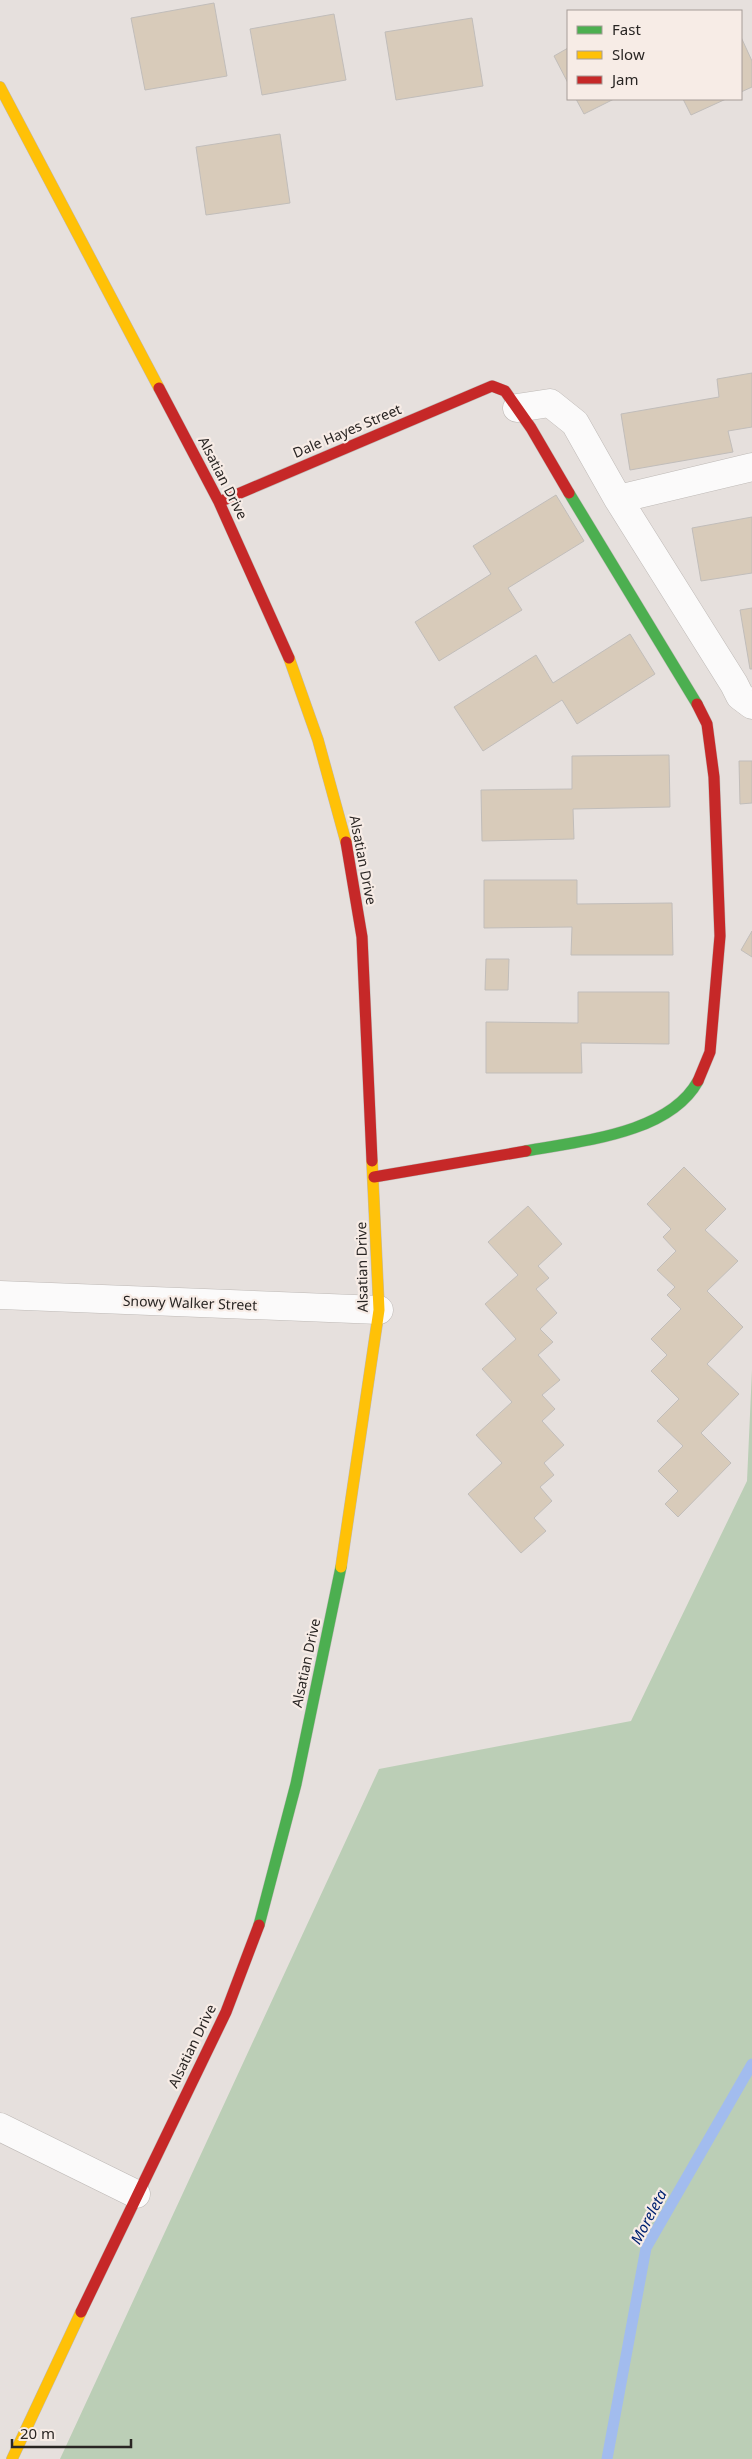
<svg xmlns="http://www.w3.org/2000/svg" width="752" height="2459" font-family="'Noto Sans',sans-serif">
<rect width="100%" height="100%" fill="#e6e0dd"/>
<path fill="#bbceb6" d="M752 1370V2459H60L379 1769 631 1721 747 1481Z"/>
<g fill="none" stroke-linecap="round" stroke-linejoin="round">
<path stroke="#a2bcee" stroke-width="11" d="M607 2459 646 2248 752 2064"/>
</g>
<path fill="#d8cbba" stroke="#c1bdba" d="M214 3 227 76 145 90 131 18Z
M334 14 346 80 262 95 250 29Z
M472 18 483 86 396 100 385 32Z
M741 37 752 61V87L741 92Z
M568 48V83L554 56Z
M576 99H614L584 114Z
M683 99H726L691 115Z
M280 134 290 203 206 215 196 147Z
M752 373V427L728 431 733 452 630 470 621 414 719 397 717 379Z
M556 495 584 541 508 588 522 610 439 661 415 622 491 574 473 546Z
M752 517V573L701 581 692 528Z
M752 608V669H750L740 610Z
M630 634 655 674 577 724 562 700 483 751 454 707 536 655 553 683Z
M669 755 670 807 573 809 574 839 482 841 481 790 572 789V756Z
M739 761H752V803L740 804Z
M484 880H577V904L672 903 673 955H571L572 927 484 928Z
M752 931V957L741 950Z
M486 959H509L508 990H485Z
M578 992H669V1044L581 1043 582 1073H486V1022L578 1023Z
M684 1167 726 1209 705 1230 738 1261 707 1291 743 1327 707 1364 739 1394 701 1433 731 1463 678 1517 665 1504 678 1491 658 1471 683 1446 657 1421 679 1399 651 1371 667 1355 651 1339 681 1309 667 1295 675 1287 657 1270 676 1251 663 1237 671 1229 647 1204Z
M528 1206 562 1244 538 1266 549 1278 536 1289 557 1313 540 1329 553 1342 538 1355 560 1380 542 1395 555 1409 542 1421 564 1445 544 1463 554 1475 540 1487 552 1501 534 1518 546 1531 521 1553 468 1494 502 1463 476 1435 512 1402 482 1369 516 1339 485 1304 518 1275 488 1242Z"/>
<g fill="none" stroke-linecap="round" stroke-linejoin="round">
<g stroke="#beb9b6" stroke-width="29">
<path id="street" d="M517 408 550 403 575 423 618 499 734 684 740 696 752 705
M618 499 752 467
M0 1295 379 1310
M0 2127 136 2194"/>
</g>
<g stroke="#beb9b6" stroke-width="12">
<path id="fast" d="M569 493 697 704
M526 1151C580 1141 669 1134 698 1081
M259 1925 296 1784 341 1567"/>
</g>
<g stroke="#beb9b6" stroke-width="12">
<path id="slow" d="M0 87 159 388
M289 658 318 740 346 842
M341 1567 379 1310 372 1161
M12 2459 81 2312"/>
</g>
<g stroke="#beb9b6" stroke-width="12">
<path id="jam" d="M159 388 219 502 289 658
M219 502 492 386 505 391 531 428 569 493
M697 704 707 724 714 777 720 936 710 1052 698 1081
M346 842 362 937 372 1161
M374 1177 526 1151
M81 2312 226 2012 259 1925"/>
</g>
<use href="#street" stroke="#fbfafa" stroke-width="28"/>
<use href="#fast" stroke="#4caf50" stroke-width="11"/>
<use href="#slow" stroke="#ffc107" stroke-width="11"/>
<use href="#jam" stroke="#c62828" stroke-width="11"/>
</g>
<g text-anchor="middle" stroke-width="4.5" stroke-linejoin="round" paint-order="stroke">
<g font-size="14" fill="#292523" stroke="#f7ece6">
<text transform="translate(347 431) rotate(-23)" y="5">Dale Hayes Street</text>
<text transform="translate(223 478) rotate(63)" y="5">Alsatian Drive</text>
<text transform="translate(363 860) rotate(79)" y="5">Alsatian Drive</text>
<text transform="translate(362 1267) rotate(-91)" y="5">Alsatian Drive</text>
<text transform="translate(190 1303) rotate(2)" y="5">Snowy Walker Street</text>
<text transform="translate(306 1663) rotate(-78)" y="5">Alsatian Drive</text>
<text transform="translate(192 2046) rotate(-64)" y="5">Alsatian Drive</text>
</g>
<g font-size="15" font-style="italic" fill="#002271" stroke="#f7ece6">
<text transform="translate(649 2217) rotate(-62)" y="5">Moreleta</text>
</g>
</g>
<rect x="567" y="10" width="175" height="90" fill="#f7ece6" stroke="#a59c98"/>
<rect x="577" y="26" width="25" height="8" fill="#4caf50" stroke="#a59c98"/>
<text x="612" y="35" font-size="15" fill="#292523">Fast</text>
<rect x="577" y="51" width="25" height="8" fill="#ffc107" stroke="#a59c98"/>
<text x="612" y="60" font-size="15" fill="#292523">Slow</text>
<rect x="577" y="76" width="25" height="8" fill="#c62828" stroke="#a59c98"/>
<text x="612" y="85" font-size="15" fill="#292523">Jam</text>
<path d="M12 2439v8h119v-8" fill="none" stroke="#292523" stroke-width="2.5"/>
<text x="20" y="2439" font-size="15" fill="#292523" stroke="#f7ece6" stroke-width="4" paint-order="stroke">20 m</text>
</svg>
